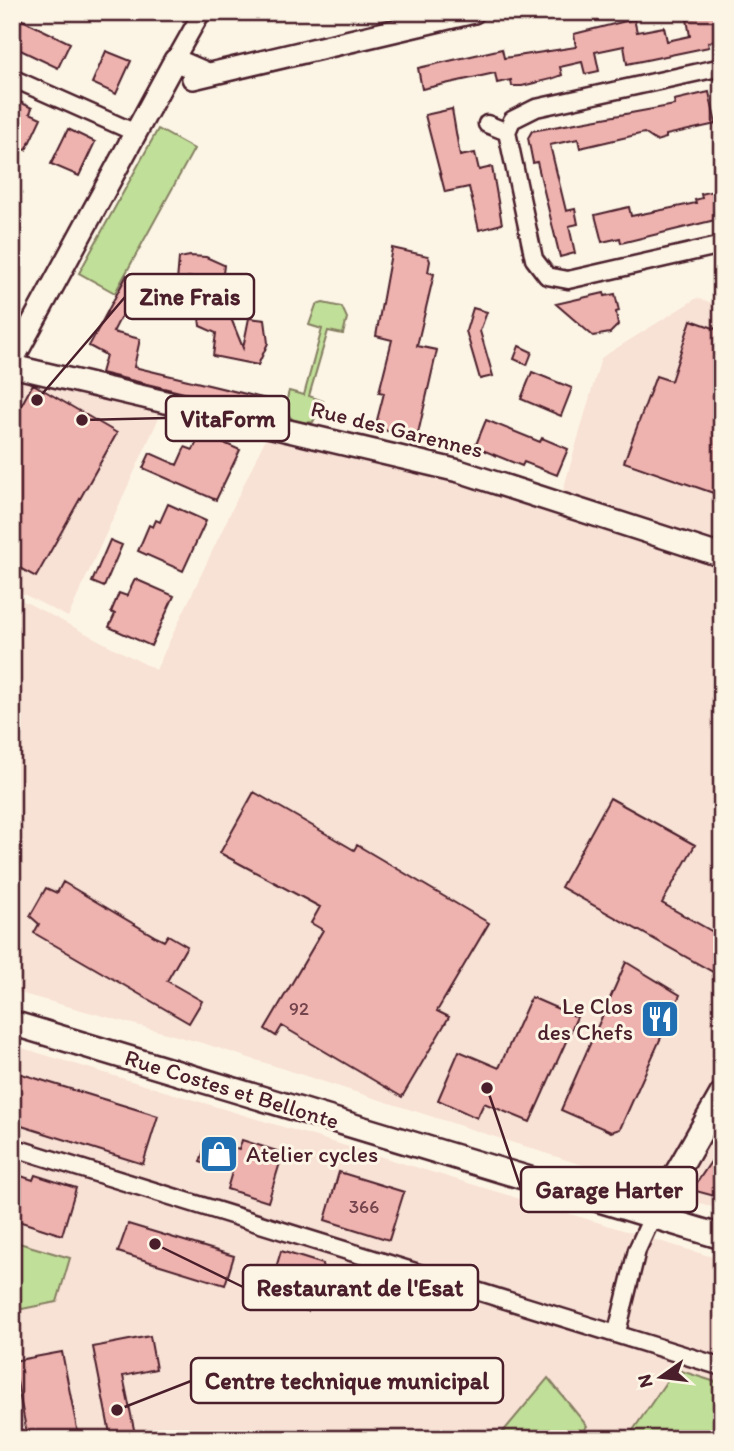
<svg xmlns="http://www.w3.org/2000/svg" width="734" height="1451" font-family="Itim,sans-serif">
<rect width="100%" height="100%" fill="#fcf5e5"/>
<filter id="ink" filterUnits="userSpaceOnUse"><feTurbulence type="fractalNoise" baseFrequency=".0143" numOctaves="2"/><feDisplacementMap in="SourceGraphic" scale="14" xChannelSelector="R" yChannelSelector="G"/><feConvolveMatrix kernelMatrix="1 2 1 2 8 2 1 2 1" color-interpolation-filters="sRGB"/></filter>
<g filter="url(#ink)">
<path fill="#f8e1d5" d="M697 298 722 306V1210L206 1044 12 991V595L156 670 272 425 560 501 601 358Z
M12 378 162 411 68 617 12 588Z
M12 1045 722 1260V1439H14Z"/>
<path fill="#c0df98" stroke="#857f62" stroke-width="2" d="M158 129 194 149 115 293 79 273Z
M323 303 342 307 347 318 343 334 328 331 309 396 323 401 313 422 297 423C284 415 285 404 289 391L304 395 322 329 309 325 316 305Z
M12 1241 70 1258 57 1302 12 1311Z
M675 1369 722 1384V1439H627Z
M548 1378 587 1426 577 1439H497Z"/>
<path fill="#efb3af" stroke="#4a1f2b" stroke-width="2" d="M718 12 722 36 708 43 709 47 627 64 624 46 595 52 599 71 585 74 582 62 560 67 562 75 551 79 522 86H512L511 80 497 83 495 73 422 89 418 68 502 49 504 58 576 47 574 34 634 19 637 32 664 27 667 41 690 36 687 19Z
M12 15 70 43 58 68 12 46Z
M106 51 131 61 116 94 92 83Z
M709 92 716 124 666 135V138L656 141 644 133 580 148 578 139 550 145 566 211 575 209 578 224 569 226 575 253 560 257 537 162 533 163 528 138 532 131 675 105 674 100Z
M20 102 32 108 30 113 41 118 26 150 12 143V118Z
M452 109 460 156 475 153 479 170 492 167 502 224 479 230 469 187 445 192 425 115Z
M68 129 95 142 79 176 51 164Z
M722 189V216L714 217 715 220 621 243 620 238 602 242 595 215 629 207 631 216 662 210 696 203 695 200 702 198 701 194Z
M392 248 428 256 430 261 428 272 434 274 417 346 437 350 417 438 375 428 384 393 379 392 392 340 376 336Z
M190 256 206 257 224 265 222 282 187 277 226 306 243 348 249 318 265 320 268 343 258 365 213 356 216 333 200 326 198 308 175 305 179 258Z
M127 275 139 282 113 332 140 339 134 367 275 401 255 410 101 373 106 355 89 346Z
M604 293 605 296 615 294 619 311 616 312 618 325 610 333 593 336 556 304Z
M473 308 487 312 480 331 493 376 480 379 466 331Z
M691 320 722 331V496L624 462 656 376 671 381Z
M519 346 532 352 527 365 514 359Z
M532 372 572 388 561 416 521 399Z
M33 384 117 433 36 577 12 564V422Z
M486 420 540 442 542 438 568 449 557 475 524 462 522 466 475 447Z
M201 433 240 450 216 500 143 468 150 453 177 465 185 447 193 450Z
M168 504 206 521 183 571 138 551 149 525 153 527 156 520 160 522Z
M110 540 122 545 104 587 92 582Z
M135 579 174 596 151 646 109 627 115 614 111 612 119 593 127 596Z
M254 792 354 850 357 845 489 923 437 1011 449 1017 402 1097 282 1026 276 1036 265 1029 323 930 311 923 320 907 220 853Z
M610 798 695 845 662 903 722 937V977L561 887Z
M63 882 156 937 164 941 168 935 187 946 167 981 202 1001 189 1023 34 933 39 924 30 916 46 888 57 893Z
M626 962 680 995 620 1129 611 1132 561 1110Z
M531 997 577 1017 530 1122 484 1103 477 1118 438 1100 459 1051 499 1068Z
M12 1071 158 1116 143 1164 12 1123Z
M207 1140 239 1150 242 1140 283 1153 268 1202 227 1189 232 1172 200 1162Z
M722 1145V1198L692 1190Z
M339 1172 404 1192 389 1240 325 1220Z
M12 1173 33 1180 35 1175 76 1188 62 1235 12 1219Z
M128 1224 234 1256 225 1285 118 1252Z
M281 1251 323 1264 308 1311 267 1298Z
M150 1336 156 1369 123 1376 136 1439H111L93 1347Z
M62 1352 79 1439H28L13 1361Z"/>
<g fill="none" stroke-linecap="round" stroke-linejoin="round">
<g stroke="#4a1f2b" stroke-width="21">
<path id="minor" d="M175 60 202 12
M722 67 536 108 512 120 507 132 534 259 547 276 568 280 722 245
M12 78 136 133
M487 124 507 132
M12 1147 722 1367
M617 1332 637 1250 653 1215"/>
</g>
<g stroke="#4a1f2b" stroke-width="26">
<path id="tertiary" d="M193 78 474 12
M12 361 175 60 205 73
M12 366 459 471 722 556"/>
</g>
<g stroke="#4a1f2b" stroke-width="28">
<path id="secondary" d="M12 1023 722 1237
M653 1215 722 1094"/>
</g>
<use href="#minor" stroke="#fcf5e5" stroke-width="16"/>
<use href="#tertiary" stroke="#fcf5e5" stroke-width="21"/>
<use href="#secondary" stroke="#fcf5e5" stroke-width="23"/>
</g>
</g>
<defs>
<g id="restaurant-square" transform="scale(2.0125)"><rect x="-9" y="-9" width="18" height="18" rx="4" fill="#1f6fb2" stroke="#fcf5e5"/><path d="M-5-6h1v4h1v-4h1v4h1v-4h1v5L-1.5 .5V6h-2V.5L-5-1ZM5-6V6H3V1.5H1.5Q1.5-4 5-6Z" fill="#fff"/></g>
<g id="shop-square" transform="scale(2.0125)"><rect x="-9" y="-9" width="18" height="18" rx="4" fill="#1f6fb2" stroke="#fcf5e5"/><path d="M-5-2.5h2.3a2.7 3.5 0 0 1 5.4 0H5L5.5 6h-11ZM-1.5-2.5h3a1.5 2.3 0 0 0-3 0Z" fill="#fff"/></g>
</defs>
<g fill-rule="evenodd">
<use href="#restaurant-square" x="660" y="1019"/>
<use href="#shop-square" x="219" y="1154"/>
</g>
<g text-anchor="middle" stroke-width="6" stroke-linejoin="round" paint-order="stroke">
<g font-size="19" fill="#73444c">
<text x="299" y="1015">92</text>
<text x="364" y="1213">366</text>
</g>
<g font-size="23" fill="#4a1f2b" stroke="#fcf5e5">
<text transform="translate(397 429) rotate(14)" y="8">Rue des Garennes</text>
<text transform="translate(232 1089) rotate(17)" y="8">Rue Costes et Bellonte</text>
</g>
<g font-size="23" fill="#4a1f2b" stroke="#fcf5e5" text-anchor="end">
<text x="633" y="1014">Le Clos<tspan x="633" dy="26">des Chefs</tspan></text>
<text x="246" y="1162" text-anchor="start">Atelier cycles</text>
</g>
</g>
<path fill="none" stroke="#4a1f2b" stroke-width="2.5" d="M37 400L125 297M82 420L166 418M487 1088L521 1189M155 1244L243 1287M117 1410L191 1381"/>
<g fill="#4a1f2b" stroke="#fcf5e5" stroke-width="2.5">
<circle cx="37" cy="400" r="7"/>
<circle cx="82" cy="420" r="7"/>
<circle cx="487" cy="1088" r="7"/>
<circle cx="155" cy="1244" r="7"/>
<circle cx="117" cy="1410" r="7"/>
</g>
<g fill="#fcf5e5" stroke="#4a1f2b" stroke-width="2.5">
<rect x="125" y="274" width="129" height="45" rx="7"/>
<rect x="166" y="396" width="123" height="45" rx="7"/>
<rect x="521" y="1167" width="176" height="45" rx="7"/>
<rect x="243" y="1265" width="235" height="45" rx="7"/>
<rect x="191" y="1358" width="312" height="45" rx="7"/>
</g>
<g font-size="24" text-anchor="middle" font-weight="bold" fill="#4a1f2b">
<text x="190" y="305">Zine Frais</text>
<text x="228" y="427">VitaForm</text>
<text x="609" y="1198">Garage Harter</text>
<text x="360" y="1296">Restaurant de l'Esat</text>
<text x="347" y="1389">Centre technique municipal</text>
</g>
<rect width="734" height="1451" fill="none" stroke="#fcf5e5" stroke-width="42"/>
<rect x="21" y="21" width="692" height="1409" fill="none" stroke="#4a1f2b" stroke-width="2.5" filter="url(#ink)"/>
<g transform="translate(661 1377) rotate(256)" stroke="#fcf5e5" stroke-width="5" paint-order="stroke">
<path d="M0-5L12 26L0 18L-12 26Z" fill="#4a1f2b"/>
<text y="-10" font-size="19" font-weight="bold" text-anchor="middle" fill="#4a1f2b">N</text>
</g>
</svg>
